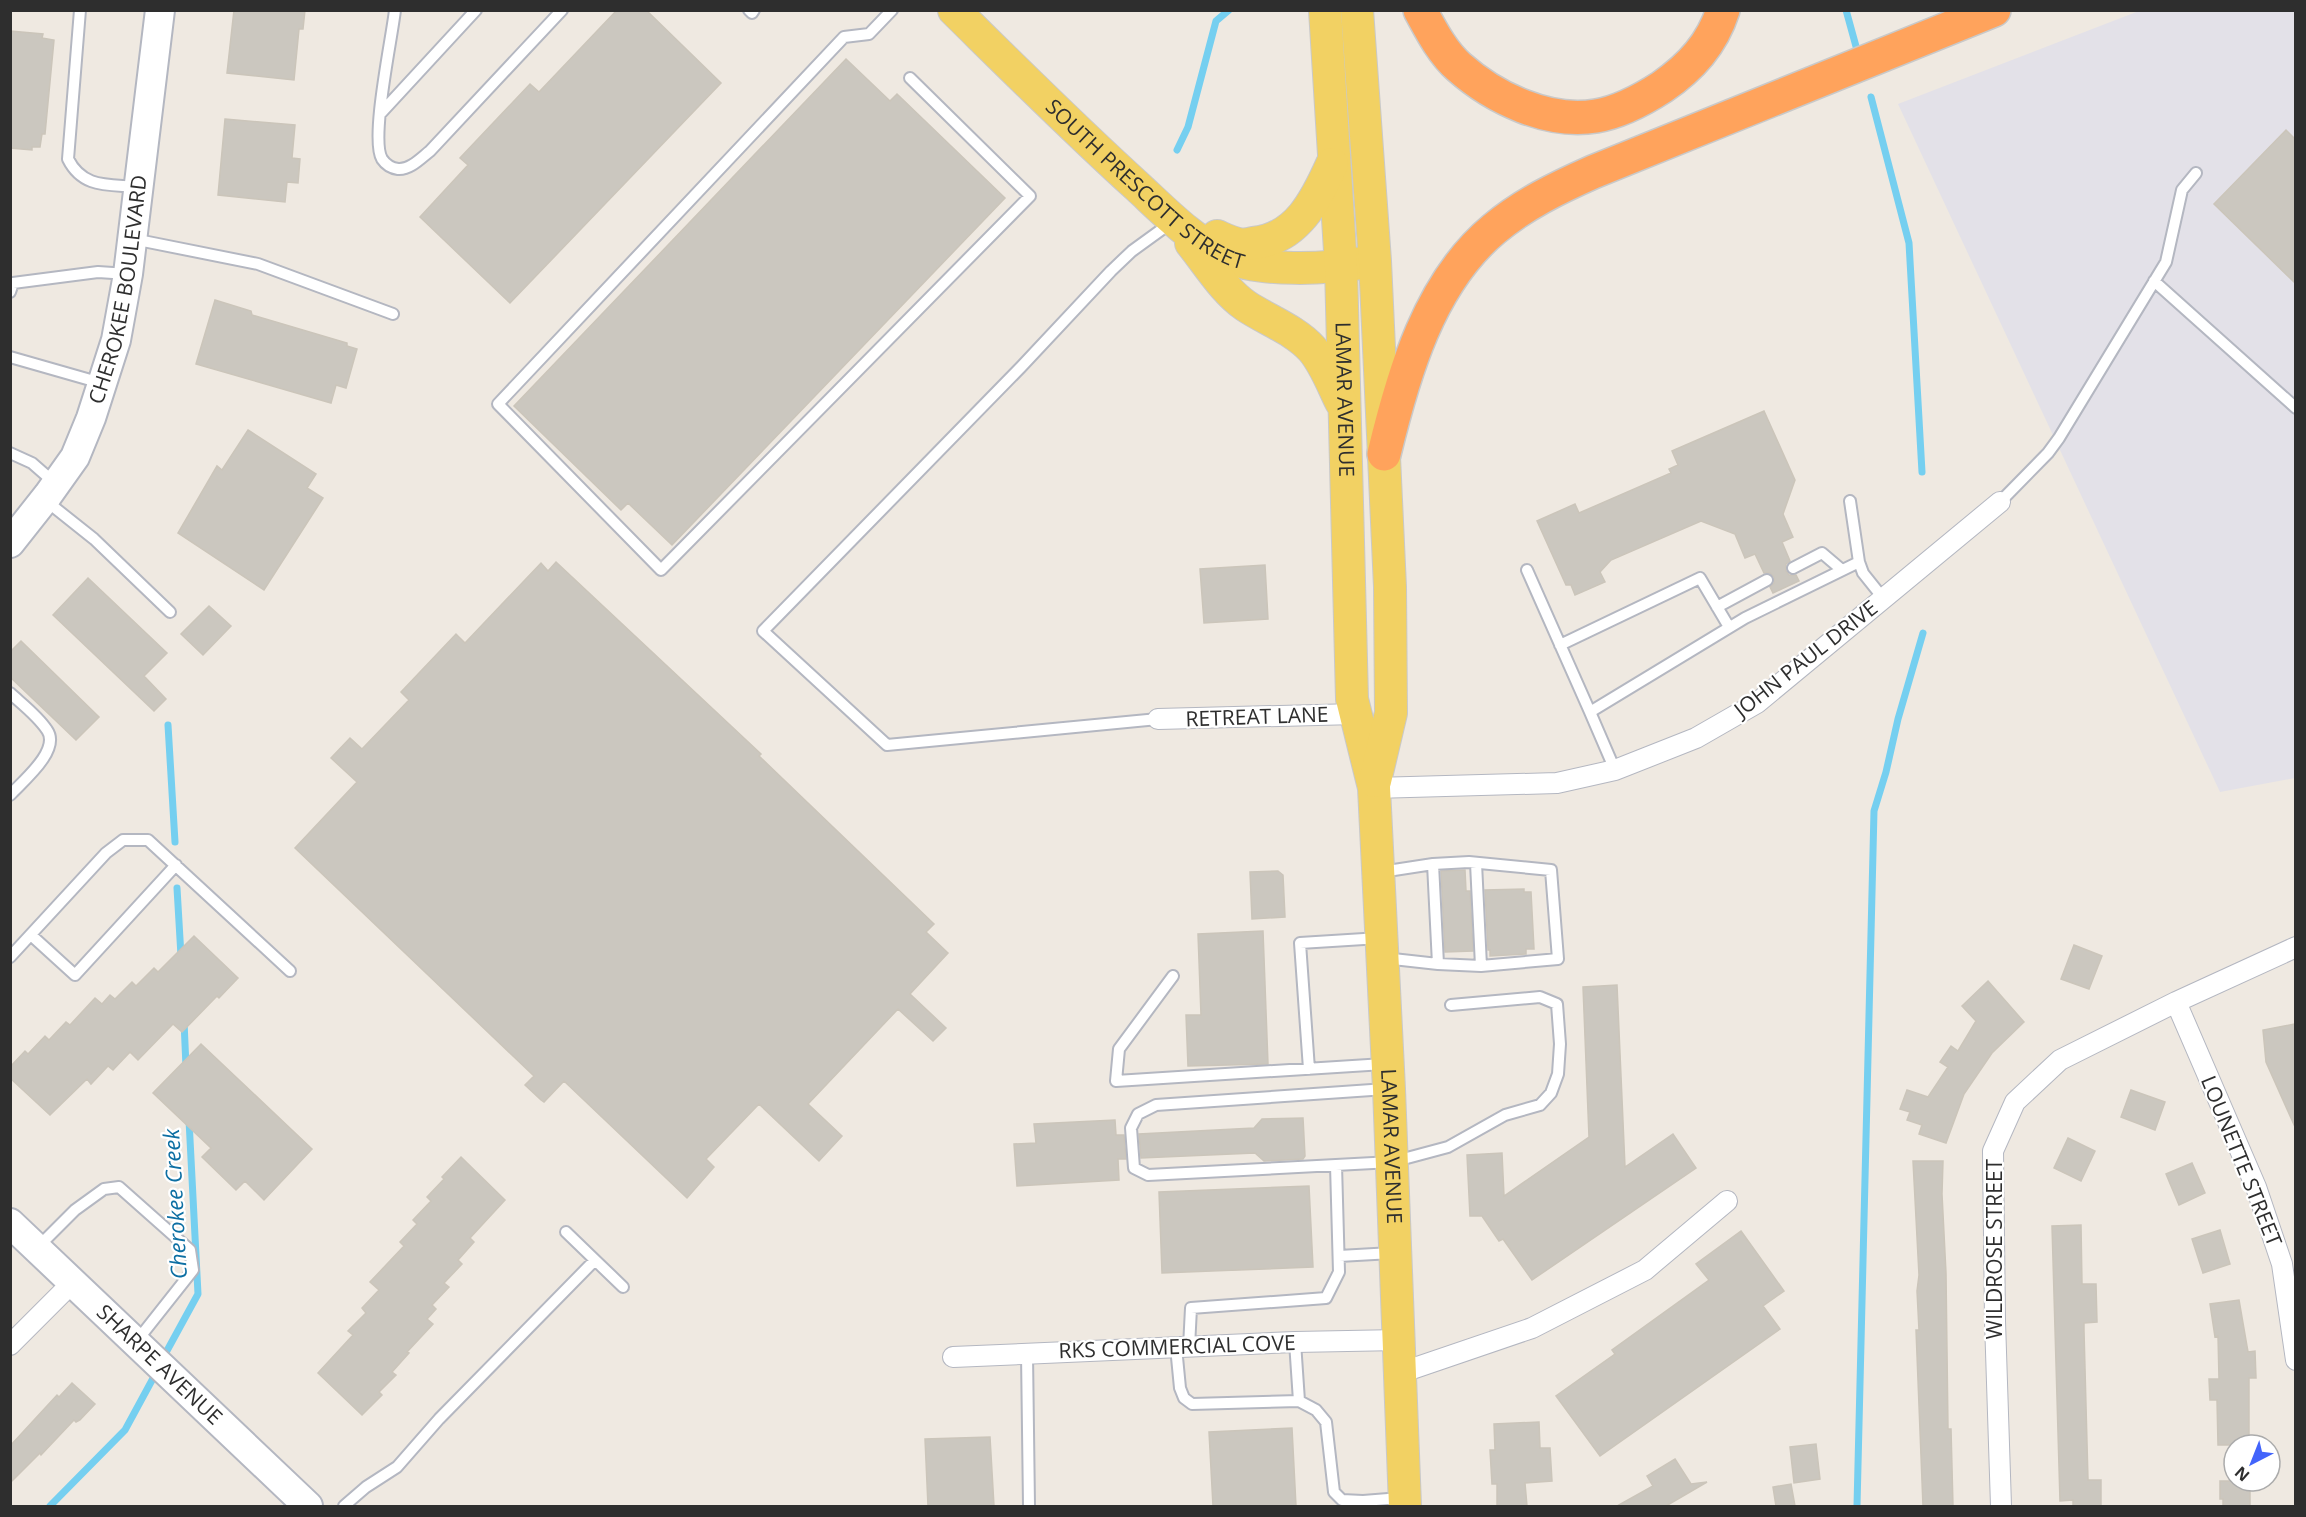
<svg xmlns="http://www.w3.org/2000/svg" width="2306" height="1517" font-family="'Open Sans',sans-serif">
<rect width="100%" height="100%" fill="#efe9e1"/>
<path fill="#e3e1e8" d="M2139 11H2295V778L2220 792 1898 104Z"/>
<g fill="none" stroke-linecap="round" stroke-linejoin="round">
<path stroke="#75cff0" stroke-width="7" d="M1846 10 1857 50
M1871 97 1909 243 1922 472
M1177 150 1188 127 1216 21 1229 10
M168 725 175 842
M177 888 181 956
M184 1021 186 1067
M163 1358 198 1294 189 1120
M50 1506 125 1430 157 1371
M1857 1506 1874 811 1886 772 1898 719 1923 633"/>
</g>
<path fill="#cbc7bf" stroke="#cbc5ba" stroke-width="1.5" d="M234 10H305L303 29H299L294 80 227 73Z
M617 10H646L721 83 510 303 420 217 468 165 460 158 530 84 539 92Z
M10 31 43 34 42 38 54 40 45 134H42L40 147H32V150L10 148Z
M846 59 890 101 897 94 1005 198 672 545 628 503 621 510 514 406Z
M225 119 295 125 292 158 300 159 298 183 287 182 285 202 218 195Z
M2286 130 2295 139V283L2214 204Z
M215 300 251 311 252 315 347 343V346L357 349 346 388 336 385 331 403 196 364Z
M1764 411 1795 480 1783 514 1793 537 1782 542 1790 561 1786 564V571L1789 575H1796L1799 581 1773 593 1770 587 1774 583V577L1770 573H1764L1755 554 1745 558 1735 534 1701 521 1611 560 1600 572 1605 582 1575 595 1571 585H1566L1537 521 1575 504 1579 513 1671 473 1669 469 1678 465 1672 451Z
M248 430 316 474 307 488 323 498 264 590 178 533 217 466 222 470Z
M556 562 761 754 759 756 934 924 926 932 948 953 910 994 946 1028 933 1041 898 1009 808 1104 842 1136 819 1161 759 1104 706 1159 714 1167 687 1198 564 1081 544 1102 541 1100 525 1085 534 1076 295 848 357 782 331 758 350 738 362 749 409 700 401 692 456 634 465 643 541 563 548 571Z
M1265 565 1268 619 1204 623 1200 569Z
M88 578 167 653 144 676 166 699 154 711 53 615Z
M209 606 231 626 203 655 181 634Z
M21 641 99 717 76 740 10 677V652Z
M1465 870 1466 891H1470L1473 951 1445 952 1441 871Z
M1278 871 1283 875 1285 917 1252 919 1250 872Z
M1524 889V892H1531L1534 949H1526V954L1490 956V950H1488L1485 890Z
M1263 931 1268 1064 1188 1066 1186 1015H1201L1198 934Z
M194 936 238 978 219 998 217 996 182 1032 173 1024 138 1060 130 1052 113 1070 108 1066 91 1084 87 1079 50 1115 10 1078V1067L25 1051 28 1054 45 1036 49 1040 66 1022 70 1025 95 998 102 1004 110 995 115 999 132 982 136 986 154 968 158 972Z
M2074 945 2102 956 2089 989 2061 979Z
M1988 981 2024 1022 1992 1053 1964 1094 1946 1143 1919 1134 1922 1125 1907 1120 1910 1112 1900 1109 1907 1090 1928 1097 1948 1067 1940 1062 1951 1046 1958 1051 1976 1021 1962 1006Z
M1617 985 1625 1167 1673 1134 1696 1168 1532 1280 1503 1239 1499 1241 1482 1216H1470L1467 1155 1502 1153 1504 1196 1589 1137 1583 987Z
M2295 1024V1127L2266 1062 2263 1030Z
M201 1044 312 1149 264 1200 245 1181 236 1190 202 1157 211 1148 153 1093Z
M2131 1090 2165 1102 2155 1130 2121 1117Z
M1303 1118 1305 1156 1303 1159 1264 1161 1255 1153 1141 1158 1139 1134 1254 1128 1262 1119Z
M1115 1120 1116 1135H1124L1126 1159H1118L1119 1180 1017 1186 1014 1144 1036 1143 1034 1124Z
M2068 1138 2095 1151 2081 1181 2054 1168Z
M461 1157 505 1200 470 1238 474 1242 458 1260 462 1264 444 1283 449 1287 432 1305 436 1309 427 1319 433 1324 407 1352 409 1353 392 1372 396 1375 379 1392 382 1395 362 1415 318 1373 353 1335 348 1331 366 1313 362 1308 379 1290 370 1282 404 1246 400 1242 417 1224 413 1220 431 1201 427 1197 444 1179 442 1177Z
M1913 1161H1943L1942 1194 1946 1273 1948 1429H1951L1953 1506H1923L1916 1330H1919L1917 1291 1919 1275Z
M2192 1163 2205 1193 2179 1205 2166 1174Z
M1309 1186 1313 1267 1162 1273 1159 1192Z
M2081 1225 2082 1284H2096L2097 1322 2084 1323V1331L2088 1480H2101V1506H2073V1500L2060 1501 2052 1226Z
M2220 1230 2230 1264 2203 1273 2192 1239Z
M1741 1231 1784 1291 1763 1306 1780 1329 1600 1456 1556 1396 1615 1354 1612 1350 1709 1280 1696 1264Z
M2239 1300 2248 1352 2255 1351 2256 1378H2249V1445H2218L2217 1400H2210L2209 1379H2219L2218 1336 2215 1337 2210 1304Z
M72 1383 95 1404 80 1420 76 1422 74 1420 41 1455 40 1453 10 1483V1446L57 1395 59 1397Z
M1539 1422 1540 1448H1550L1552 1481 1525 1483 1527 1506H1497V1484H1492L1490 1450H1495L1494 1424Z
M1292 1428 1296 1506H1213L1209 1432Z
M990 1437 994 1506H928L925 1439Z
M1816 1444 1820 1479 1794 1483 1790 1447Z
M1675 1459 1691 1484 1707 1482 1666 1506H1617L1653 1486 1647 1476Z
M2220 1481H2250V1506H2223V1499H2220Z
M1791 1484 1795 1506H1776L1773 1487Z"/>
<g fill="none" stroke-linecap="round" stroke-linejoin="round">
<g stroke="#b4b7c1" stroke-width="14">
<path id="lane" d="M80 10 68 159C83 189 109 184 138 187
M395 10C392 38 370 139 382 159 386 165 391 168 398 169 410 170 421 158 430 151L562 10
M749 10 752 13 754 10
M892 10 869 34 844 37 498 404 661 570 1030 196 910 78
M380 114 476 10
M133 239 258 264 393 314
M2154 281 2296 408
M10 292 13 283 98 272 128 274
M10 357 101 383
M10 453 32 463 56 484
M45 500 94 539 170 612
M1850 501 1859 562
M2000 502 2048 453 2059 438 2166 262 2182 190 2196 173
M1793 568 1822 553 1842 570
M1527 570 1590 712
M1717 607 1767 580
M1560 645 1700 578 1729 627
M10 693C22 704 38 716 47 730 61 750 23 781 10 795
M1158 719 887 745 763 631 1021 367 1111 271 1132 251 1172 222
M1615 770 1590 712 1745 618 1859 562 1863 573 1883 598
M1476 863 1481 966
M1381 872 1433 864 1438 964 1481 966 1558 959 1551 870 1469 862 1433 864
M31 935 75 975 176 865
M10 957 106 853 123 840H148L290 971
M1384 958 1438 964
M1173 976 1119 1049 1116 1081 1384 1064
M1309 1069 1300 943 1380 938
M1386 1089 1156 1105 1138 1114 1131 1128 1134 1168 1148 1175 1392 1162 1448 1147 1505 1115 1540 1105 1551 1093 1558 1074 1560 1044 1557 1004 1540 997 1451 1005
M566 1232 595 1260
M37 1248 75 1210 104 1189 119 1187 190 1250 193 1270 136 1342
M1339 1256 1392 1253
M1295 1342 1299 1401
M1176 1347 1180 1388 1184 1398 1192 1404 1299 1401 1316 1410 1326 1422 1334 1492 1342 1500 1363 1501 1401 1498
M1189 1347 1191 1308 1326 1298 1339 1272 1336 1165
M1027 1354 1029 1506
M344 1506 366 1487 397 1467 439 1419 595 1260 623 1287"/>
</g>
<g stroke="#b4b7c1" stroke-width="22">
<path id="street" d="M1158 719 1356 714
M1374 788 1557 783 1615 770 1696 738 1757 703 2000 502
M2176 1002 2256 1187 2282 1264 2296 1360
M10 1345 73 1282
M953 1357 1295 1342 1400 1340
M1400 1373 1532 1328 1645 1270 1727 1201
M2001 1506 1995 1321 1993 1151 2015 1102 2060 1060 2176 1002 2296 947"/>
</g>
<g stroke="#b4b7c1" stroke-width="32">
<g id="secondary">
<path id="s1" d="M10 543 48 495 75 457 91 418 116 340 128 274 160 10"/>
<path id="s2" d="M10 1223 308 1506"/>
</g>
</g>
<g stroke="#c9c9c9" stroke-width="34">
<g id="primary">
<path id="s3" d="M954 10C1015 70 1075 130 1138 187 1165 212 1193 241 1227 257 1260 272 1326 269 1362 263"/>
<path id="s4" d="M1325 10 1341 267 1352 699 1374 788 1389 1089 1405 1506"/>
<path d="M1357 10 1375 261 1390 587 1391 713 1375 781"/>
<path d="M1217 236C1224 239 1232 243 1239 244 1243 245 1249 244 1253 243 1297 239 1316 200 1332 164"/>
<path d="M1191 243C1208 264 1224 291 1246 306 1267 320 1295 330 1312 349 1325 364 1332 384 1341 402"/>
</g>
</g>
<g stroke="#c9c9c9" stroke-width="36">
<path id="highway" d="M1420 10C1431 30 1442 52 1459 67 1494 98 1548 124 1596 116 1620 112 1642 100 1662 87 1691 67 1712 44 1723 10
M1384 454C1403 375 1429 283 1494 229 1524 204 1557 188 1593 172L1994 10"/>
</g>
<use href="#lane" stroke="#fff" stroke-width="10"/>
<use href="#street" stroke="#fff" stroke-width="20"/>
<use href="#secondary" stroke="#fff" stroke-width="28"/>
<use href="#primary" stroke="#f2d163" stroke-width="32"/>
<use href="#highway" stroke="#ffa35c" stroke-width="33"/>
</g>
<g text-anchor="middle" stroke-width="4.5" stroke-linejoin="round" paint-order="stroke">
<g font-size="21" fill="#2e2e2e" stroke="#fff">
<text dy="7" stroke="none"><textPath href="#s3" startOffset="260">SOUTH PRESCOTT STREET</textPath></text>
<text dy="7" stroke="none"><textPath href="#s1" startOffset="282">CHEROKEE BOULEVARD</textPath></text>
<text dy="7" stroke="none"><textPath href="#s4" startOffset="390">LAMAR AVENUE</textPath></text>
<text transform="translate(1806 659) rotate(-38)" y="7">JOHN PAUL DRIVE</text>
<text transform="translate(1257 717) rotate(-2)" y="7">RETREAT LANE</text>
<text dy="7" stroke="none"><textPath href="#s4" startOffset="1140">LAMAR AVENUE</textPath></text>
<text transform="translate(2241 1161) rotate(68)" y="7">LOUNETTE STREET</text>
<text transform="translate(1995 1249) rotate(-90)" y="7">WILDROSE STREET</text>
<text transform="translate(1177 1347) rotate(-2)" y="7">RKS COMMERCIAL COVE</text>
<text dy="7" stroke="none"><textPath href="#s2" startOffset="206">SHARPE AVENUE</textPath></text>
</g>
<g font-size="22" font-style="italic" fill="#0d6fa3" stroke="#fff">
<text transform="translate(175 1204) rotate(-93)" y="8">Cherokee Creek</text>
</g>
</g>
<rect width="2306" height="1517" fill="none" stroke="#2e2e2e" stroke-width="24"/>
<g transform="translate(2252 1463) rotate(222)"><circle r="28" fill="#ffffff" stroke="#ababab" stroke-width="1.5"/>
<path d="M0-4.5L10 22L0 15L-10 22Z" fill="#4264fb"/>
<text y="-9" font-size="16" font-weight="bold" text-anchor="middle" fill="#2e2e2e">N</text>
</g>
</svg>
